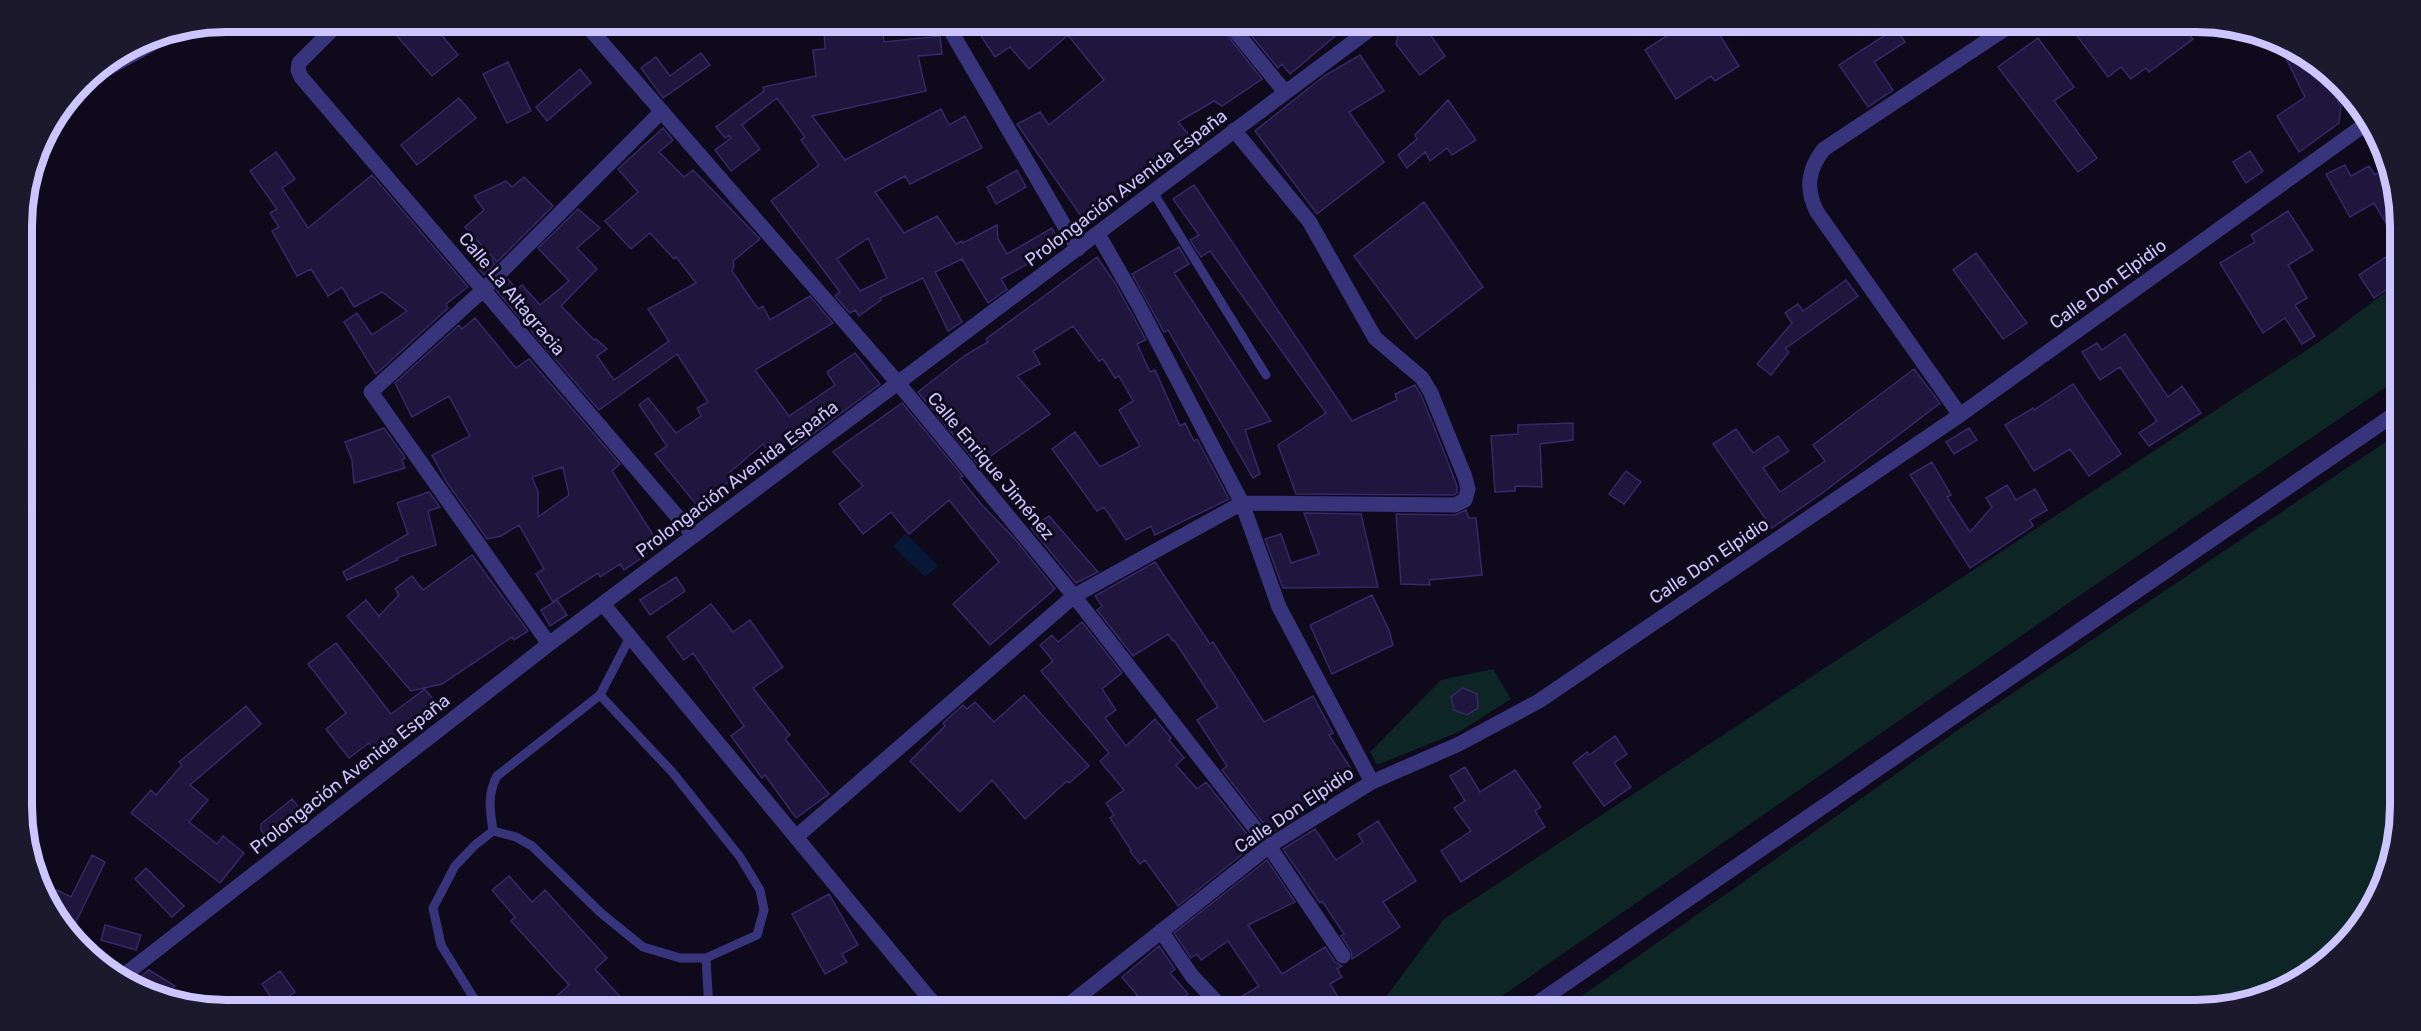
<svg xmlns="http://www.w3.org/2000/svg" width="2421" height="1031" font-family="Rubik,sans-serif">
<rect width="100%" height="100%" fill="#0e0a1b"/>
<path fill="#0d2525" d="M2399 282V378L2070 602 1482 1010H1376L1444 919 2319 342Z
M2399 433 2400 806 2385 884 2320 968 2262 999 2209 1010H1562L1961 728Z
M1493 669 1511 699 1459 732 1377 765 1370 752 1441 680Z"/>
<path fill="#071838" d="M906 534 938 566 925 577 893 546Z"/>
<path fill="#1f163d" stroke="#362869" stroke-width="1.5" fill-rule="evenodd" d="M417 21H430L458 55 432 76 397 36Z
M837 21H882L884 42 940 36 942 54 918 56 926 91 812 116 845 160 941 109 949 125 965 116 982 148 910 184 905 176 875 192 904 233 937 216 956 244 962 241 963 243 997 225 998 239 1007 254 1052 228 1061 245 1001 279 1007 289 988 303 962 259 935 272 962 322 948 331 923 278 880 298 881 300 859 316 855 310 850 313 835 296 840 292 771 201 819 165 801 140 805 137 777 98 742 125 760 149 731 171 715 150 731 138 729 135 725 138 716 127 764 91 763 87 816 76 813 50 825 49 824 29 838 28ZM868 238 887 278 860 291 837 259Z
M971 21H1216L1262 79 1222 106 1214 101 1178 122 1195 142 1088 226 1017 124 1040 112 1049 125 1104 80 1068 35 1029 69 1010 47 995 57Z
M1252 21H1353L1290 74 1282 64 1278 68 1245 28Z
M1410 21H1421L1445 56 1420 75 1396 44 1400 28Z
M1674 21H1711L1739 66 1715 81 1711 76 1676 99 1645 50 1679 28Z
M2066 21H2108L2115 30 2126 21H2179L2193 39 2149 72 2146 68 2131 79 2121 67 2108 77Z
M1896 28 1905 42 1874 62 1893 90 1868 107 1839 65Z
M2038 38 2074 87 2054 101 2097 158 2078 172 1998 67Z
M2276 38 2323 74 2341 107 2339 123 2299 152 2277 116 2305 97Z
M701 53 710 65 663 98 641 68 656 57 670 76Z
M1360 55 1384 91 1349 112 1384 162 1317 214 1255 131 1324 76Z
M508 62 531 111 507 123 483 74Z
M580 69 591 83 547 121 536 107Z
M459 98 476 118 417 165 401 145Z
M1448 100 1476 140 1452 155 1447 148 1430 161 1425 152 1407 168 1398 155 1417 139 1415 135Z
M663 128 673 140 659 152 684 177 693 170 760 239 733 261 734 266 732 271 758 309 763 306 770 320 810 296 833 323 755 370 789 416 835 385 827 372 855 353 880 384 793 449 787 440 769 452 763 444 729 473 733 478 699 508 655 454 667 446 639 405 648 398 676 433 701 416 697 408 708 402 677 354 599 410 532 332 524 315 520 318 496 290 508 279 517 289 522 285 540 305 569 281 538 248 578 209 600 228 577 248 597 269 561 306 594 340 596 339 607 349 597 356 614 380 669 341 648 309 696 283 676 257 674 259 650 233 631 249 605 221 638 192 618 169Z
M2250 151 2263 171 2246 183 2233 162Z
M276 152 295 179 282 188 308 228 372 175 468 287 446 304 448 308 376 374 344 322 357 313 372 335 407 311 382 292 354 307 342 287 328 296 311 269 297 276 272 231 279 227 270 213 277 209 250 171Z
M2345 165 2351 176 2369 166 2375 175 2386 168 2398 199V243L2374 203 2350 217 2326 174Z
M1017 170 1026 187 996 204 987 187Z
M524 177 553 206 497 262 465 227 484 210 474 196 506 181 512 187Z
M1194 185 1352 421 1397 400 1395 394 1415 385 1422 397 1446 457 1457 486V493L1453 495 1296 494 1278 445 1326 413 1210 251 1201 257 1190 240 1199 235 1173 199Z
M1424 202 1483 287 1416 339 1354 256Z
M2288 211 2313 250 2288 265 2307 298 2295 305 2315 336 2302 344 2285 318 2263 333 2220 263 2255 242 2251 235Z
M1179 247 1189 264 1174 273 1271 421 1245 430 1260 474 1253 478 1168 330 1164 332 1132 274Z
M2398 249 2399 281 2374 298 2359 275Z
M1976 253 2027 323 2003 339 1953 270Z
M1097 257 1115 283 1146 340 1137 344 1150 372 1155 370 1180 426 1185 423 1194 441 1197 439 1229 499 1155 535 1151 526 1126 540 1104 507 1097 511 1052 449 1075 432 1100 467 1140 446 1119 410 1133 401 1119 376 1115 378 1103 359 1099 361 1073 326 1033 351 1040 364 1017 376 1050 414 978 465 918 392 964 356 988 342 986 339Z
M491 259 495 264 484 275 479 269Z
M1846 280 1858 296 1785 349 1789 352 1771 375 1757 364 1792 323 1785 313 1798 304 1803 311Z
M475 318 516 368 529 359 620 464 612 471 657 541 644 550 647 554 624 570 620 564 600 577 598 573 553 602 536 574 544 569 519 525 501 536 487 539 446 481 432 455 470 436 449 396 412 417 395 383 459 325 462 329ZM563 467 569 495 538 517V492L532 477Z
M2125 334 2168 397 2182 386 2201 413 2149 446 2139 433 2157 421 2120 367 2100 380 2082 352 2097 343 2102 350Z
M1914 369 1940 403 1821 494 1772 528 1713 444 1736 429 1753 453 1778 436 1789 451 1763 468 1780 492 1825 461 1813 445Z
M2073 384 2121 454 2089 476 2070 449 2034 471 2005 425 2033 408 2034 410Z
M902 403 963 476 960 478 981 504 1015 539 1055 589 990 645 953 604 999 562 949 500 909 534 891 512 863 534 839 504 863 486 833 452Z
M1573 423V440L1540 444 1542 487 1515 486V491L1495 492 1491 436 1518 434V425Z
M384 428 404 456 405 458 402 460 405 468 354 483 352 460 345 442Z
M1969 428 1977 440 1954 454 1946 442Z
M1932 462 1951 495 1947 497 1970 532 1992 507 1986 498 2007 485 2016 500 2035 489 2047 510 2030 520 2033 526 1970 568 1910 475Z
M1626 471 1641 482 1624 504 1609 494Z
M429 492 440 507 428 511 436 545 396 558 398 560 347 580 343 572 408 534 397 503Z
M1466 510 1469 518H1476L1482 575 1429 580 1430 585 1401 584 1396 514 1455 515Z
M1304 513 1361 514 1378 587 1283 588 1265 539 1281 534 1291 563 1319 554Z
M1049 516 1098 572 1076 583 1031 528Z
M472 555 528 631 514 640 512 637 442 684 411 691 347 616 366 600 379 616 399 595 395 589 412 576 423 590Z
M1155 562 1210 644 1213 642 1264 722 1313 696 1333 733 1329 735 1355 775 1303 810 1305 812 1271 833 1222 770 1227 766 1197 720 1218 707 1174 640 1173 641 1168 634 1133 656 1097 610 1102 606 1095 596Z
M676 577 685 591 650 615 640 600Z
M1372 595 1389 630 1393 645 1332 674 1310 625Z
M557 600 567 615 550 626 541 610Z
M711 604 733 632 750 620 783 667 753 688 790 735 785 739 829 794 796 818 765 775 762 778 731 736 744 726 693 653 684 660 667 637Z
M1082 622 1122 673 1102 689 1116 710 1105 718 1126 746 1155 719 1171 738 1169 740 1184 758 1176 765 1197 789 1206 782 1255 844 1178 906 1145 860 1140 864 1130 851 1131 850 1110 818 1114 815 1106 803 1124 790 1100 761 1109 753 1041 671 1053 661 1040 645 1052 635 1058 642Z
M336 643 391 714 425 689 441 709 379 756 369 743 349 758 326 729 346 713 308 664Z
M1463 688 1477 694 1478 708 1467 715 1454 710 1451 697Z
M1024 695 1089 766 1069 783 1067 781 1025 819 992 780 960 812 910 761 945 726 943 723 963 705 967 709 975 702 994 722Z
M246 706 261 724 190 785 208 800 189 822 217 844 223 836 244 853 220 883 131 813 151 790 156 795 182 765 179 762Z
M1615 736 1627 754 1614 763 1631 787 1604 806 1573 763 1587 752 1589 755Z
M1465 767 1480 792 1515 770 1541 807 1535 811 1545 827 1461 882 1441 851 1471 831 1454 808 1465 801 1450 776Z
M292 799 302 811 268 840 261 830V824Z
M1378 821 1416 881 1383 902 1400 927 1352 959 1351 951 1341 936 1344 934 1322 901 1320 903 1283 849 1315 829 1336 860 1363 842 1358 834Z
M92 855 105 862 73 928 60 921 51 901 57 890 71 897Z
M1267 860 1295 902 1248 925 1282 974 1325 947 1335 962 1342 966 1337 969 1342 977 1330 984 1346 1010H1234L1231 1003 1259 986 1228 941 1201 960 1197 954 1191 958 1174 933Z
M146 868 184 906 172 917 135 879Z
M509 876 532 902 545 890 607 958 595 969 623 1000 612 1010H541L569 985 511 921 515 917 492 890Z
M829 894 858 945 842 954 847 962 825 974 792 914Z
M105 925 141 935 136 950 101 940Z
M1159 946 1175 969 1170 973 1188 994 1169 1010H1132L1142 1001 1122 977Z
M149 970 175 986 165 998 147 995 133 983Z
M280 971 295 992 276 1005 262 984Z"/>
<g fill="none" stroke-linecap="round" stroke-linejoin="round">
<path stroke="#38347c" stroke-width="9" d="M1153 192 1266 375
M600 695 673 773 740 857 760 890 764 910 757 935 706 958H680L643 947 601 913 532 846 516 837 493 831C490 811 487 794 497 776L600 695 630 637
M706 958 709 1010
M486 1010 473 997 441 945 433 908 455 866 475 845 493 831"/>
<path stroke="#38347c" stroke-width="15" d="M341 21 299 63 298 70 301 77 694 536
M583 21 898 383 1074 596 1269 846 1343 956
M945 21 1078 249
M1227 21 1285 92
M83 82 175 31
M2356 99 2364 115
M1098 234 1138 304 1242 503 1279 607 1372 782
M1960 415 1817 212C1805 189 1808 169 1824 149L2017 21
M603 604 939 1010
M549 644 371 392 483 290 662 111
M796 837 1074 596 1242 503 1455 505 1465 500 1468 489 1465 477 1431 393 1422 378 1375 338 1309 221 1234 130
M1161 931 1192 976 1224 1010
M123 976 549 644 1381 21
M1062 1010 1269 846 1372 782 1459 744 1539 701 1960 415 2367 123
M1527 1010 2399 411"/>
</g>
<g text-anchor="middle" stroke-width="6" stroke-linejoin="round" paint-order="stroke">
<g font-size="18" fill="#ccc5ff" stroke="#0e0a1b">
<text transform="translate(1126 188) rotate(-37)" y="6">Prolongación Avenida España</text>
<text transform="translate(2108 284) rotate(-36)" y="6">Calle Don Elpidio</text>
<text transform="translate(512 294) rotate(50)" y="6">Calle La Altagracia</text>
<text transform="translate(991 466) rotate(50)" y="6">Calle Enrique Jiménez</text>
<text transform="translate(737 479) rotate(-37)" y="6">Prolongación Avenida España</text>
<text transform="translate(1709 561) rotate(-34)" y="6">Calle Don Elpidio</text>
<text transform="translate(350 774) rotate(-38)" y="6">Prolongación Avenida España</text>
<text transform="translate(1294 810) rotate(-34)" y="6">Calle Don Elpidio</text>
</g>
</g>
<path d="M0 0H2421V1031H0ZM226 32H2196A194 194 0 0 1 2390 226V806A194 194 0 0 1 2196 1000H226A194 194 0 0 1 32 806V226A194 194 0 0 1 226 32Z" fill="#1d192d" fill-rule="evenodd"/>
<path fill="none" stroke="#ccc5ff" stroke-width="8" d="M226 32H2196A194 194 0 0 1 2390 226V806A194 194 0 0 1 2196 1000H226A194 194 0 0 1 32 806V226A194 194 0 0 1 226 32Z"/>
</svg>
